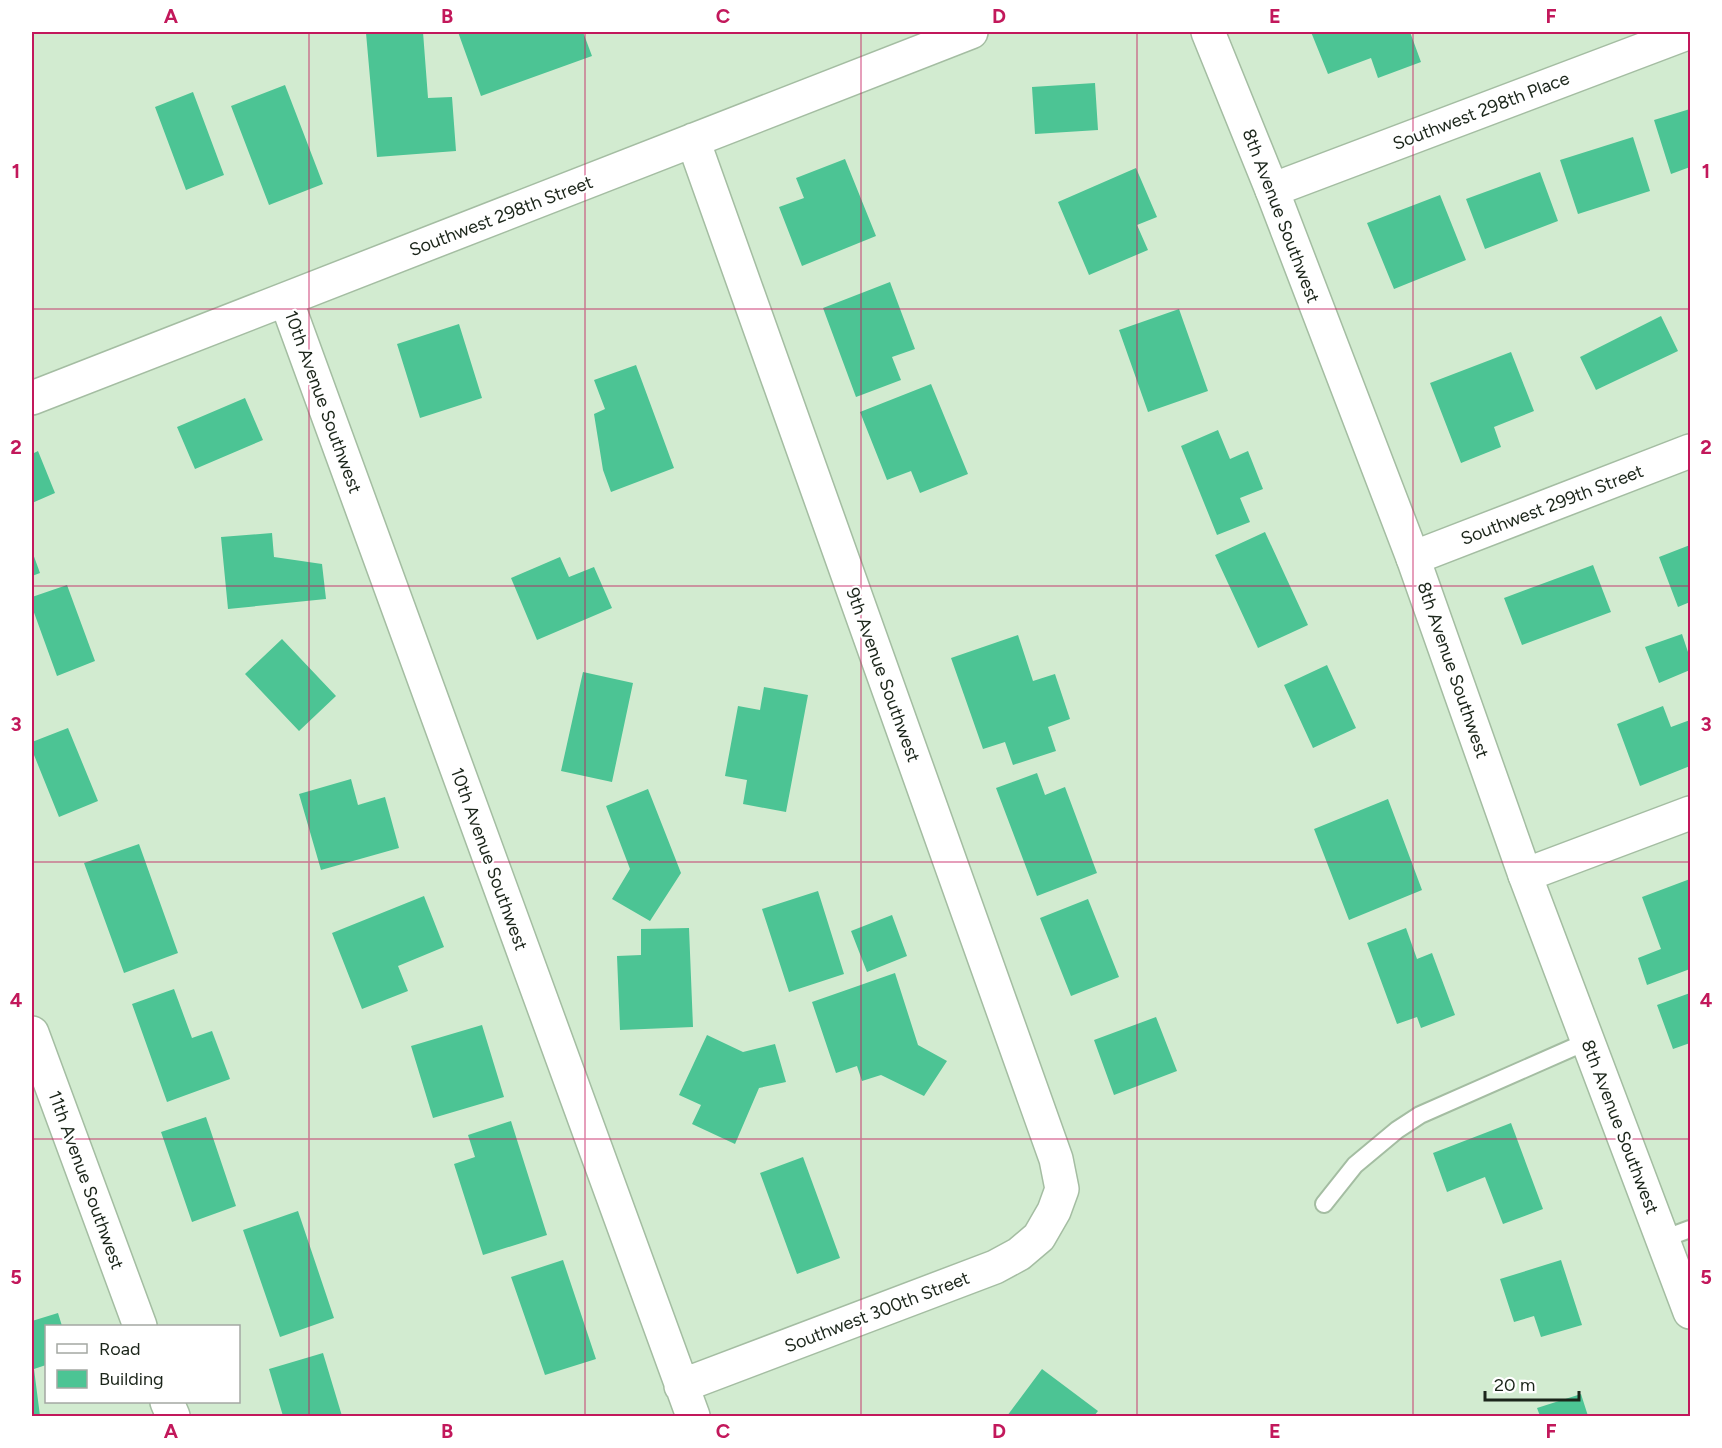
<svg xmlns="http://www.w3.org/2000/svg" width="1722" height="1448" font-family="Figtree,sans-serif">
<rect width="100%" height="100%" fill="#d2ebd0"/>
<path fill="#4cc494" d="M396 32H423L428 98 452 97 456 151 377 157 366 33Z
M458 32H583L592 56 481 96Z
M1311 32H1410L1421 62 1378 78 1371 58 1328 74Z
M1095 83 1098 130 1035 134 1032 87Z
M285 85 323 184 269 205 231 106Z
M193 92 224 175 186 190 155 107Z
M1690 109V167L1671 174 1654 120Z
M1633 137 1650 191 1578 214 1560 160Z
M845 159 876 236 802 266 779 207 804 198 796 178Z
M1136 168 1157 217 1137 225 1148 250 1089 275 1058 202Z
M1540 172 1558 221 1485 249 1466 199Z
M1440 195 1466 260 1394 289 1367 223Z
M890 282 915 349 892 357 901 380 856 397 823 308Z
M1179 309 1208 391 1148 412 1119 330Z
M1661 316 1678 351 1596 390 1580 357Z
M459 324 482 398 420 418 397 344Z
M1511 352 1534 411 1494 427 1501 447 1461 463 1430 383Z
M636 365 674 468 611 492 603 470 594 414 605 409 594 380Z
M931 384 968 474 920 493 911 471 887 480 860 412Z
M245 398 263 440 195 469 177 427Z
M1218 430 1230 459 1248 451 1263 489 1240 498 1250 522 1217 535 1181 446Z
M38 451 55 493 32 503V454Z
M1265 532 1308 625 1258 648 1215 555Z
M272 533 274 557 322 564 326 599 228 609 221 537Z
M1690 545V602L1678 607 1659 557Z
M32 551 40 573 32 576Z
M560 557 569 577 594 567 612 608 537 640 511 578Z
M1593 565 1611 612 1522 645 1504 598Z
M67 585 95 661 57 676 32 607V597Z
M1682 634 1690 658V670L1659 683 1645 647Z
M1018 635 1033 681 1055 674 1070 719 1048 727 1056 751 1013 765 1005 742 983 749 951 658Z
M282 639 336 696 299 731 245 674Z
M1327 665 1356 728 1313 748 1284 685Z
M583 672 633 683 612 782 561 771Z
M764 687 808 695 786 812 743 804 747 780 725 776 738 706 760 710Z
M1663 706 1671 727 1690 720V766L1640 786 1617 724Z
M68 728 98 801 59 817 32 750V742Z
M1037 773 1045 795 1065 787 1097 873 1037 896 996 788Z
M351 779 358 805 385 797 399 848 321 870 299 794Z
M648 789 681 873 650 921 612 899 630 869 606 806Z
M1388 799 1422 890 1349 920 1314 829Z
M139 844 178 953 124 973 84 863Z
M1690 879V969L1647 985 1638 958 1661 949 1642 897Z
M818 891 844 974 789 992 762 909Z
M424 896 444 947 398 966 408 991 362 1009 332 933Z
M1088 899 1119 977 1071 996 1040 918Z
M892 915 907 956 867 972 851 931Z
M689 928 693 1027 620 1030 617 956 641 955V929Z
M1406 928 1417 959 1432 953 1455 1015 1421 1028 1417 1017 1397 1024 1367 943Z
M895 973 918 1045 947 1061 924 1096 881 1075 862 1081 857 1066 836 1073 812 1002Z
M174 989 192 1038 212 1031 230 1079 167 1102 132 1004Z
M1690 993V1043L1673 1049 1657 1005Z
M1156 1017 1177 1071 1114 1095 1094 1040Z
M482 1025 504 1097 433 1118 411 1046Z
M707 1035 743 1052 775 1044 786 1082 759 1088 735 1144 692 1124 701 1105 679 1095Z
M206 1117 236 1206 192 1222 161 1132Z
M511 1121 547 1235 483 1255 454 1164 475 1157 468 1135Z
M1511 1123 1543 1209 1503 1224 1485 1177 1447 1192 1433 1153Z
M803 1157 840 1258 797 1274 760 1173Z
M298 1211 334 1318 280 1337 243 1230Z
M563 1260 596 1359 545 1375 511 1277Z
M1561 1260 1582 1325 1541 1337 1534 1316 1514 1322 1500 1279Z
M58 1313 62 1326H46V1365L34 1369 40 1416H32V1321Z
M323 1353 342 1416H283L269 1369Z
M1042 1369 1098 1411 1094 1416H1007Z
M1581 1394 1588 1416H1540L1537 1408Z"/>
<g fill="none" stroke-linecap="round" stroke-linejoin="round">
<g stroke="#a4bda2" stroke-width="20">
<path id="lane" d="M1324 1204 1355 1165 1397 1130 1420 1115 1588 1041
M1663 1239 1690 1229"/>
</g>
<g stroke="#a4bda2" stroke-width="36">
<path id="street" d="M1272 190 1690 32
M286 300 693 1416
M32 398 971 32
M1413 558 1690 451
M1525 875 1690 813
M32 1033 140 1326
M681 1386 995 1267 1019 1254 1039 1237 1054 1211 1062 1189 1056 1159 693 140
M167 1402 173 1416"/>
</g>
<g stroke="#a4bda2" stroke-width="36">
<path id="secondary" d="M1208 32 1272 190 1413 558 1525 875 1690 1312"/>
</g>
<use href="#lane" stroke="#fff" stroke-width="16"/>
<use href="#street" stroke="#fff" stroke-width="33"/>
<use href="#secondary" stroke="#fff" stroke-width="33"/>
</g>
<path fill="none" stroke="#c2185b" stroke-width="1.5" stroke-opacity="0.55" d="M309 32V1416M585 32V1416M861 32V1416M1137 32V1416M1413 32V1416M32 309H1690M32 586H1690M32 862H1690M32 1139H1690"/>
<g text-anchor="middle" stroke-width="4.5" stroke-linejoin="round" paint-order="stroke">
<g font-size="18" fill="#1b251a" stroke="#fff">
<text transform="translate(1481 111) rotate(-21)" y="6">Southwest 298th Place</text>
<text transform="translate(501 216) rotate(-21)" y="6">Southwest 298th Street</text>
<text transform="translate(1281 216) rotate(69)" y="6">8th Avenue Southwest</text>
<text transform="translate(323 402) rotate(70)" y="6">10th Avenue Southwest</text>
<text transform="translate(1552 505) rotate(-21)" y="6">Southwest 299th Street</text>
<text transform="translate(1453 670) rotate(71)" y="6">8th Avenue Southwest</text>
<text transform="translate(883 675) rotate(70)" y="6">9th Avenue Southwest</text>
<text transform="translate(489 859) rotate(70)" y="6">10th Avenue Southwest</text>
<text transform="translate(1620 1127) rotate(69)" y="6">8th Avenue Southwest</text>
<text transform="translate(86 1180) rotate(70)" y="6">11th Avenue Southwest</text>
<text transform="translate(877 1312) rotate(-21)" y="6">Southwest 300th Street</text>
</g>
</g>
<rect width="1722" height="1448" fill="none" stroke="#ffffff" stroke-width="66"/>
<rect x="45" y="1325" width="195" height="78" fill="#ffffff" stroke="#a4a8a3" stroke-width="1.5"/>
<rect x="57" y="1344" width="30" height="9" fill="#ffffff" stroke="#a4a8a3" stroke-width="1.5"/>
<text x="99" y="1355" font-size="18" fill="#1b251a">Road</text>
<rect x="57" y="1370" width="30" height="18" fill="#4cc494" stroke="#a4a8a3" stroke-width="1.5"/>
<text x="99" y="1385" font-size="18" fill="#1b251a">Building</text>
<path d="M1485 1391v9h94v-9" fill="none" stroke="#1b251a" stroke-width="3"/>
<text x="1494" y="1391" font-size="18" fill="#1b251a" stroke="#ffffff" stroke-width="4.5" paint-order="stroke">20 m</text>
<rect x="33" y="33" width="1656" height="1382" fill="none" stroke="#c2185b" stroke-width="2"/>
<g font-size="20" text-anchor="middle" font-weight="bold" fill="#c2185b">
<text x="171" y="23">A</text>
<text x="447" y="23">B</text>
<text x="723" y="23">C</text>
<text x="999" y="23">D</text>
<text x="1275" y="23">E</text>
<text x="1551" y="23">F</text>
<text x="16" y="178">1</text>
<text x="1706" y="178">1</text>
<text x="16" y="454">2</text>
<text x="1706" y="454">2</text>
<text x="16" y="731">3</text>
<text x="1706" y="731">3</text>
<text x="16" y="1007">4</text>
<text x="1706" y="1007">4</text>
<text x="16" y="1284">5</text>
<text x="1706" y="1284">5</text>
<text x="171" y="1438">A</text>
<text x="447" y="1438">B</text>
<text x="723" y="1438">C</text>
<text x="999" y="1438">D</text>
<text x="1275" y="1438">E</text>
<text x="1551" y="1438">F</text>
</g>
</svg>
